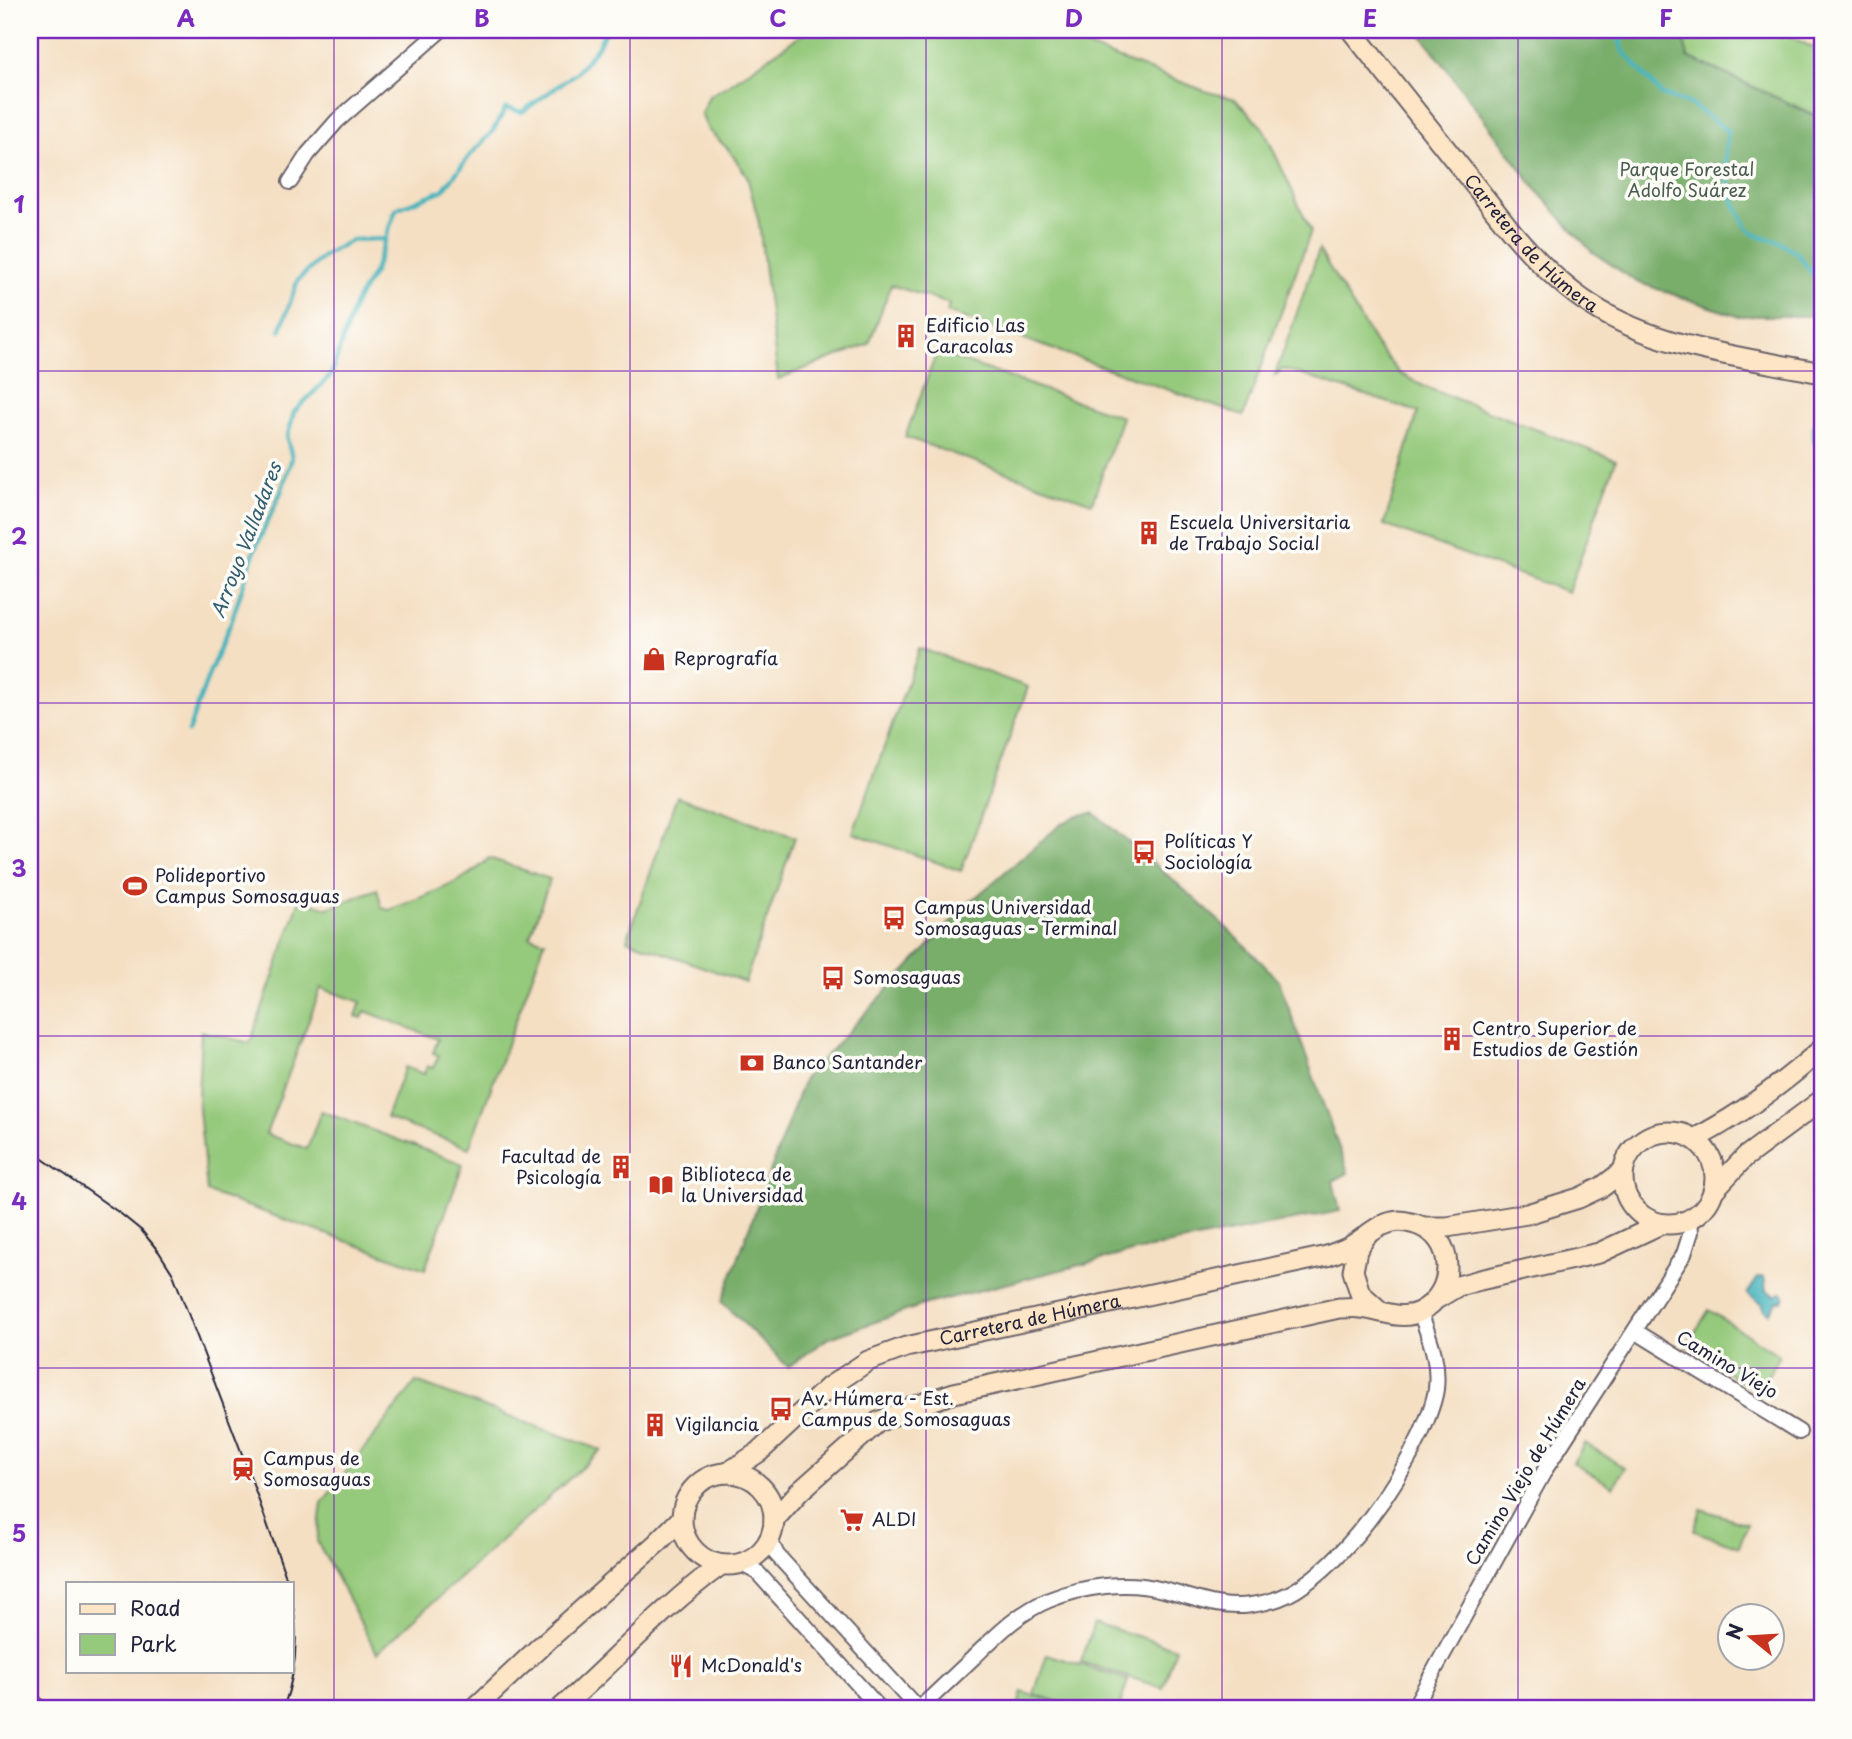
<svg xmlns="http://www.w3.org/2000/svg" width="1852" height="1739" font-family="'Playpen Sans',sans-serif">
<rect width="100%" height="100%" fill="#fdfcf7"/>
<filter id="ink" filterUnits="userSpaceOnUse"><feTurbulence type="fractalNoise" baseFrequency=".0143" numOctaves="2"/><feDisplacementMap in="SourceGraphic" scale="14" xChannelSelector="R" yChannelSelector="G"/><feConvolveMatrix kernelMatrix="1 2 1 2 8 2 1 2 1" color-interpolation-filters="sRGB"/></filter>
<filter id="wash" filterUnits="userSpaceOnUse"><feTurbulence type="fractalNoise" baseFrequency=".00686" numOctaves="4" result="noise"/><feDisplacementMap in="SourceGraphic" scale="28" xChannelSelector="R" yChannelSelector="G"/><feGaussianBlur stdDeviation="1.57" result="paint"/><feColorMatrix in="noise" values="0 0 0 0 0 0 0 0 0 0 0 0 0 0 0 0 0 1.4 0 .05"/><feComposite in="paint" operator="in"/></filter>
<g filter="url(#wash)">
<rect width="100%" height="100%" fill="#f4dfc3"/>
<path fill="#95c97b" stroke="#5c765b" stroke-width="2" d="M808 30H1042L1208 92 1235 99 1263 128 1311 231 1243 416 947 312 949 304 891 285 869 344 778 379 759 223 747 176 728 149 708 130 701 114 709 96 730 84Z
M1681 30H1777L1822 52V118L1688 57Z
M1319 250 1376 345 1399 373 1425 387 1616 460 1568 592 1384 525 1418 412 1284 369 1275 375Z
M937 352 1122 417 1092 503 905 437Z
M920 648 1028 687 961 871 853 833Z
M677 796 795 837 745 982 627 940Z
M489 858 550 879 530 936 545 941 469 1148 386 1118 405 1067 424 1074 427 1066 433 1068 439 1055 433 1053 438 1039 365 1011 362 1018 356 1016 361 1002 321 988 266 1134 307 1149 321 1111 463 1164 425 1269 207 1192 198 1099 201 1031 250 1043 300 899 328 908 377 889 382 908 389 910C419 898 468 882 489 858Z
M1709 1310 1780 1356 1757 1392 1686 1346Z
M416 1382 601 1450 377 1653 317 1541 322 1503Z
M1585 1443 1625 1468 1613 1487 1573 1463Z
M1701 1509 1747 1524 1739 1547 1694 1531Z
M1094 1623 1176 1648 1163 1688 1081 1662Z
M1047 1654 1128 1680 1119 1709H1082L1034 1694Z
M1022 1692 1077 1709H1017Z"/>
<path fill="#78ad6b" stroke="#4d6853" stroke-width="2" d="M1418 30H1681L1688 57 1822 119V316H1737L1637 282 1591 251 1539 193Z
M1094 813C1157 867 1223 919 1279 981L1348 1173 1333 1181 1340 1211 1140 1250 926 1304 827 1339 788 1367 722 1302 804 1079 969 903 1060 825 1078 815Z"/>
<path fill="#42b2bb" stroke="#326a7b" stroke-width="2" d="M1764 1277 1766 1290 1776 1296 1780 1293H1782L1785 1298 1782 1301H1777L1769 1313 1763 1309V1304L1747 1294 1758 1278Z"/>
<g fill="none" stroke-linecap="round" stroke-linejoin="round">
<path stroke="#42b2bb" stroke-width="4.5" d="M1616 30 1623 51 1662 95 1690 104 1728 131 1725 162 1732 197 1747 228 1760 237 1777 241 1796 252 1818 281 1820 309
M280 331 298 280 325 255 352 240 384 239
M1819 399 1813 435 1822 461
M188 732 210 671 231 622 255 549 281 492 292 458 287 438 294 412 331 375 355 303 374 272 396 209 443 190 471 154 492 132 506 108 522 112 576 73 598 46 606 30"/>
</g>
</g>
<g filter="url(#ink)">
<g fill="none" stroke-linecap="round" stroke-linejoin="round">
<g stroke="#6c646b" stroke-width="18">
<path id="street" d="M290 182 308 154 337 121 441 30
M1635 1331 1799 1432
M769 1539 777 1555 918 1709
M742 1564 757 1572 880 1709
M919 1709C937 1692 955 1675 973 1658 996 1636 1019 1612 1049 1600 1083 1586 1127 1580 1163 1590 1193 1597 1220 1610 1251 1605 1267 1603 1283 1598 1296 1590 1347 1558 1396 1488 1421 1434 1427 1420 1434 1404 1436 1389 1439 1359 1430 1340 1420 1312
M1413 1709 1546 1468 1684 1254 1691 1232 1690 1220"/>
</g>
<g stroke="#6c646b" stroke-width="23">
<g id="secondary">
<path id="s1" d="M1351 30 1512 232C1535 259 1561 286 1591 305 1658 349 1745 357 1822 373"/>
<circle cx="1669" cy="1178" r="46"/>
<path d="M1694 1139C1741 1115 1782 1084 1822 1049"/>
<path d="M1714 1190 1745 1157 1822 1100"/>
<path d="M1423 1227H1447L1527 1214 1579 1198 1602 1187 1623 1171"/>
<path d="M1366 1236 1357 1250 1353 1271 1360 1293 1380 1311"/>
<path d="M1438 1298 1458 1286 1480 1280 1599 1253 1661 1224"/>
<path id="s2" d="M727 1473 759 1452 829 1387 868 1361 906 1347 1327 1256C1334 1253 1341 1251 1347 1248 1367 1238 1376 1223 1399 1221 1405 1221 1410 1223 1415 1224 1457 1236 1457 1294 1419 1312 1401 1321 1380 1310 1361 1308 1354 1307 1347 1308 1339 1308L954 1393 913 1407 878 1422 799 1492 774 1520"/>
<circle cx="728" cy="1519" r="46"/>
<path d="M474 1709 541 1646 657 1543 681 1519"/>
<path d="M560 1709C614 1662 662 1607 721 1565"/>
</g>
</g>
<g stroke="#6c646b" stroke-width="28">
<path id="highway" d="M30 1705 32 1709"/>
</g>
<use href="#street" stroke="#fff" stroke-width="14"/>
<use href="#secondary" stroke="#fde5c5" stroke-width="19"/>
<use href="#highway" stroke="#f9be6d" stroke-width="24"/>
<path stroke="#22223b" stroke-width="2" d="M30 1150 121 1214 142 1231 159 1252 173 1274 247 1467 288 1583
M283 1709C296 1674 299 1637 292 1600"/>
</g>
</g>
<path fill="none" stroke="#7b2cbf" stroke-width="2" stroke-opacity="0.55" d="M334 30V1709M630 30V1709M926 30V1709M1222 30V1709M1518 30V1709M30 371H1822M30 703H1822M30 1036H1822M30 1368H1822"/>
<defs>
<g id="building-bare" transform="scale(1.89)"><path d="M-4-6H4V6H1V3H-1V6H-4ZM-2.5-4.3h1.7v1.8h-1.7ZM.8-4.3h1.7v1.8H.8ZM-2.5-1h1.7V.8h-1.7ZM.8-1h1.7V.8H.8Z" fill="#c8321e" stroke="#fdfcf7" stroke-width="2.5" paint-order="stroke"/></g>
<g id="shop-bare" transform="scale(1.89)"><path d="M-5-2.5h2.3a2.7 3.5 0 0 1 5.4 0H5L5.5 6h-11ZM-1.5-2.5h3a1.5 2.3 0 0 0-3 0Z" fill="#c8321e" stroke="#fdfcf7" stroke-width="2.5" paint-order="stroke"/></g>
<g id="bus-bare" transform="scale(1.89)"><path d="M-5-6H5V4H4V6H2V4H-2V6H-4V4H-5ZM-3.5-4V0h7V-4ZM-3.5 1.2v1.5H-2V1.2ZM2 1.2v1.5H3.5V1.2Z" fill="#c8321e" stroke="#fdfcf7" stroke-width="2.5" paint-order="stroke"/></g>
<g id="stadium-bare" transform="scale(1.89)"><path d="M0-5a6.5 5 0 1 0 0 10a6.5 5 0 1 0 0-10ZM-3.5-1.8h7v3.6h-7Z" fill="#c8321e" stroke="#fdfcf7" stroke-width="2.5" paint-order="stroke"/></g>
<g id="bank-bare" transform="scale(1.89)"><path d="M-6-4H6V4H-6ZM0-2.3a2.3 2.3 0 1 0 0 4.6a2.3 2.3 0 1 0 0-4.6Z" fill="#c8321e" stroke="#fdfcf7" stroke-width="2.5" paint-order="stroke"/></g>
<g id="library-bare" transform="scale(1.89)"><path d="M-6-4Q-3-5.5-.7-3.5V5Q-3 3-6 4ZM6-4Q3-5.5 .7-3.5V5Q3 3 6 4Z" fill="#c8321e" stroke="#fdfcf7" stroke-width="2.5" paint-order="stroke"/></g>
<g id="station-bare" transform="scale(1.89)"><path d="M-3-6H3Q5-6 5-4V2Q5 4 3 4L4.5 6H3L1.5 4h-3L-3 6H-4.5L-3 4Q-5 4-5 2V-4Q-5-6-3-6ZM-3.5-4v3h7v-3ZM-3.5 1v1.5H-2V1ZM2 1v1.5H3.5V1Z" fill="#c8321e" stroke="#fdfcf7" stroke-width="2.5" paint-order="stroke"/></g>
<g id="supermarket-bare" transform="scale(1.89)"><path d="M-6-5.5h2.5l.6 2H6L4.5 2H-2.5L-4.4-4H-6ZM-1.5 3.2a1.3 1.3 0 1 0 .1 0ZM3 3.2a1.3 1.3 0 1 0 .1 0Z" fill="#c8321e" stroke="#fdfcf7" stroke-width="2.5" paint-order="stroke"/></g>
<g id="restaurant-bare" transform="scale(1.89)"><path d="M-5-6h1v4h1v-4h1v4h1v-4h1v5L-1.5 .5V6h-2V.5L-5-1ZM5-6V6H3V1.5H1.5Q1.5-4 5-6Z" fill="#c8321e" stroke="#fdfcf7" stroke-width="2.5" paint-order="stroke"/></g>
</defs>
<g fill-rule="evenodd">
<use href="#building-bare" x="906" y="336"/>
<use href="#building-bare" x="1149" y="533"/>
<use href="#shop-bare" x="654" y="659"/>
<use href="#bus-bare" x="1144" y="852"/>
<use href="#stadium-bare" x="135" y="886"/>
<use href="#bus-bare" x="894" y="918"/>
<use href="#bus-bare" x="833" y="978"/>
<use href="#building-bare" x="1452" y="1039"/>
<use href="#bank-bare" x="752" y="1063"/>
<use href="#building-bare" x="621" y="1167"/>
<use href="#library-bare" x="661" y="1185"/>
<use href="#bus-bare" x="781" y="1409"/>
<use href="#building-bare" x="655" y="1425"/>
<use href="#station-bare" x="243" y="1469"/>
<use href="#supermarket-bare" x="852" y="1520"/>
<use href="#restaurant-bare" x="681" y="1666"/>
</g>
<g text-anchor="middle" stroke-width="7" stroke-linejoin="round" paint-order="stroke">
<g font-size="18" fill="#4a5c51" stroke="#fdfcf7">
<text x="1687" y="176">Parque Forestal<tspan x="1687" dy="21">Adolfo Suárez</tspan></text>
</g>
<g font-size="18" fill="#22223b" stroke="#fdfcf7">
<text dy="6" stroke="none"><textPath href="#s1" startOffset="280">Carretera de Húmera</textPath></text>
<text dy="6" stroke="none"><textPath href="#s2" startOffset="348">Carretera de Húmera</textPath></text>
<text transform="translate(1727 1365) rotate(31)" y="6">Camino Viejo</text>
<text transform="translate(1526 1472) rotate(-59)" y="6">Camino Viejo de Húmera</text>
</g>
<g font-size="18" fill="#22223b" stroke="#fdfcf7" text-anchor="start">
<text x="926" y="332">Edificio Las<tspan x="926" dy="21">Caracolas</tspan></text>
<text x="1169" y="529">Escuela Universitaria<tspan x="1169" dy="21">de Trabajo Social</tspan></text>
<text x="674" y="665">Reprografía</text>
<text x="1164" y="848">Políticas Y<tspan x="1164" dy="21">Sociología</tspan></text>
<text x="155" y="882">Polideportivo<tspan x="155" dy="21">Campus Somosaguas</tspan></text>
<text x="914" y="914">Campus Universidad<tspan x="914" dy="21">Somosaguas - Terminal</tspan></text>
<text x="853" y="984">Somosaguas</text>
<text x="1472" y="1035">Centro Superior de<tspan x="1472" dy="21">Estudios de Gestión</tspan></text>
<text x="772" y="1069">Banco Santander</text>
<text x="601" y="1163" text-anchor="end">Facultad de<tspan x="601" dy="21">Psicología</tspan></text>
<text x="681" y="1181">Biblioteca de<tspan x="681" dy="21">la Universidad</tspan></text>
<text x="801" y="1405">Av. Húmera - Est.<tspan x="801" dy="21">Campus de Somosaguas</tspan></text>
<text x="675" y="1431">Vigilancia</text>
<text x="263" y="1465">Campus de<tspan x="263" dy="21">Somosaguas</tspan></text>
<text x="872" y="1526">ALDI</text>
<text x="701" y="1672">McDonald's</text>
</g>
<g font-size="19" font-style="italic" fill="#2f5c6e" stroke="#fdfcf7">
<text transform="translate(246 540) rotate(-69)" y="7">Arroyo Valladares</text>
</g>
</g>
<rect width="1852" height="1739" fill="none" stroke="#fdfcf7" stroke-width="77"/>
<rect x="66" y="1582" width="228" height="91" fill="#fdfcf7" stroke="#a5a5ac" stroke-width="2"/>
<rect x="80" y="1604" width="35" height="10" fill="#fde5c5" stroke="#a5a5ac" stroke-width="2"/>
<text x="130" y="1616" font-size="21" fill="#22223b">Road</text>
<rect x="80" y="1634" width="35" height="21" fill="#95c97b" stroke="#a5a5ac" stroke-width="2"/>
<text x="130" y="1652" font-size="21" fill="#22223b">Park</text>
<g transform="translate(1751 1637) rotate(288)"><circle r="33" fill="#fdfcf7" stroke="#a5a5ac" stroke-width="2"/>
<path d="M0-5L12 26L0 18L-12 26Z" fill="#c8321e"/>
<text y="-10" font-size="19" font-weight="bold" text-anchor="middle" fill="#22223b">N</text>
</g>
<rect x="38" y="38" width="1776" height="1662" fill="none" stroke="#7b2cbf" stroke-width="2.5"/>
<g font-size="23" text-anchor="middle" font-weight="bold" fill="#7b2cbf">
<text x="186" y="27">A</text>
<text x="482" y="27">B</text>
<text x="778" y="27">C</text>
<text x="1074" y="27">D</text>
<text x="1370" y="27">E</text>
<text x="1666" y="27">F</text>
<text x="19" y="213">1</text>
<text x="19" y="545">2</text>
<text x="19" y="877">3</text>
<text x="19" y="1210">4</text>
<text x="19" y="1542">5</text>
</g>
</svg>
